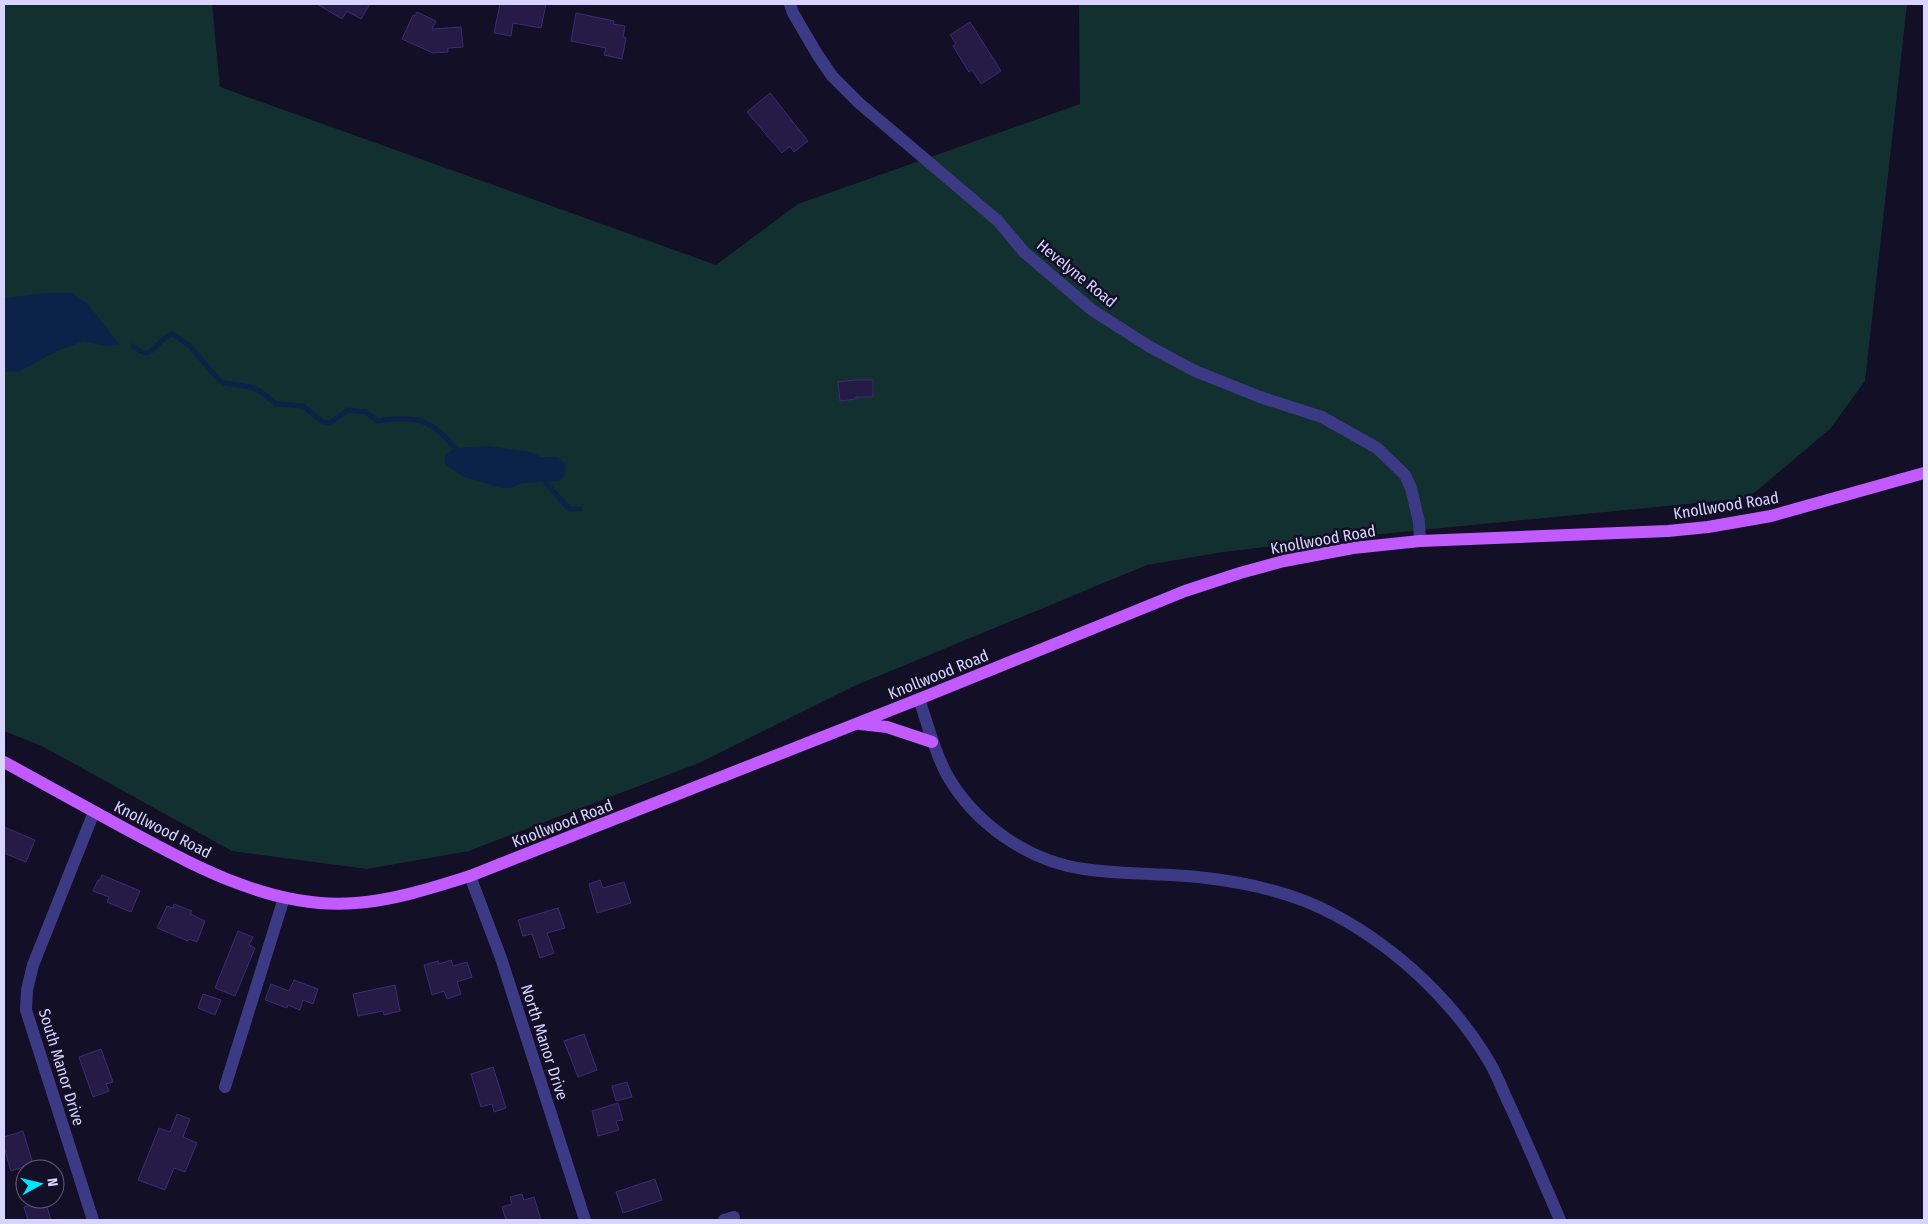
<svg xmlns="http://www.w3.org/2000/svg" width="1928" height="1224" font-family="'Fira Sans Condensed',sans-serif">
<rect width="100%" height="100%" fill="#130f26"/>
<path fill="#12302f" d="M4 4H212L220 87 716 265 798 204 1080 104 1079 4H1907L1865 381 1830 429 1748 498 1341 538 1223 552 1147 565 852 687 699 763 469 851 367 869 232 851 42 746 4 731Z"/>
<path fill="#0c2248" d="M49 293H72L87 303 120 345 105 346 84 341 57 351 20 371 4 372V298Z
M488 446 531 452 541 457H558L566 465 565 475 560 481 522 483 511 488H502L464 477 445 464V455L455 448Z"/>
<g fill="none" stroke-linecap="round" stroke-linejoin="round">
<path stroke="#0c2248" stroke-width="5" d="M133 346C153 364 154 341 172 334L190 346 218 379 224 383 250 387 260 391 276 404 303 406 323 422 330 423 348 410 366 412 377 421C415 415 430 418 455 448
M546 483 569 509H580"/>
</g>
<path fill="#241b47" stroke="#3b2d73" d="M317 4H370L361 19 347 11 342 19Z
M500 4H546L541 28 513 23 511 36 494 33Z
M417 12 436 21 432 29 461 27 463 47 448 48V52L433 53 402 39 413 15 415 16Z
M576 13 614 21 613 24 625 26 623 37 626 38 622 59 604 55 606 48 571 41Z
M970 22 1001 71 981 84 972 70 969 72 953 46 956 44 950 35Z
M770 93 808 141 794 152 790 146 782 153 747 112Z
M854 380H873V397H856V399L840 401 838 382Z
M4 827 35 840 26 862 4 853Z
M102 875 140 891 131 912 107 902 109 897 93 891 98 880H100Z
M600 880 603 888 624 882 631 903 597 913 589 884Z
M174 904 192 911 190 914 205 921 197 942 189 939 188 941 157 928 167 906 173 908Z
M558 908 565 928 547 933 554 953 540 958 532 934 523 936 518 920Z
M238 931 253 937 249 945 255 948 235 996 215 988Z
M451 960 453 966 467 962 472 977 457 982 461 994 447 999 444 991 432 995 424 965 438 961 439 964Z
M294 980 318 989 313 1004 303 1000 300 1010 288 1005 287 1008 265 1000 271 984 289 991Z
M395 985 400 1011 384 1015 383 1011 358 1016 353 994Z
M203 994 221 1000 215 1015 198 1008Z
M584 1034 597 1070 578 1077 564 1041Z
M101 1049 113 1082 106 1084 109 1091 93 1097 79 1057Z
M493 1067 506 1108 494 1112 492 1104 481 1107 471 1074Z
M627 1082 632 1097 616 1101 612 1086Z
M618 1103 623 1120 616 1121 619 1130 598 1136 592 1111Z
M177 1114 190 1119 183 1137 197 1143 185 1172 174 1168 165 1190 138 1180 159 1128 170 1132Z
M23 1131 33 1164 11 1171 4 1147V1137Z
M655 1179 662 1200 623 1213 616 1192Z
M522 1194 524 1200 534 1197 541 1220H506L502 1207 512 1204 510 1197Z
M45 1201 51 1220H28L24 1207Z"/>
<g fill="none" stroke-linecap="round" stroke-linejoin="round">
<path stroke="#3d3a85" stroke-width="12" d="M790 4 793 13 817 54 832 76 859 103 998 221 1024 252 1092 310 1150 347 1195 371 1260 397 1322 417 1377 448 1405 475 1411 488 1419 522 1420 541
M919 699C928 725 934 751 947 775 975 824 1028 861 1084 869 1124 875 1165 873 1206 878 1250 883 1296 894 1335 915 1398 949 1454 1002 1490 1063 1498 1077 1504 1094 1511 1108 1528 1145 1544 1183 1560 1220
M470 876 501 958 585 1220
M225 1087 284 898
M93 1220 26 1010 27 990 33 965 94 812
M724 1220 734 1217"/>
<path stroke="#c25bff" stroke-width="12" d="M860 724 887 727 932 742
M4 762C44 784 84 806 124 828 195 866 272 910 356 903 395 900 432 888 470 876L919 699 1185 591 1240 573 1284 561 1353 548 1420 541 1668 531 1708 527 1771 516 1924 473"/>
</g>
<g text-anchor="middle" stroke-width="5" stroke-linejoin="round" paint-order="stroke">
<g font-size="16" fill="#d9d4ff" stroke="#130f26">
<text transform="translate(1077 273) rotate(39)" y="6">Hevelyne Road</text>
<text transform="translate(1726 505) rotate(-9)" y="6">Knollwood Road</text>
<text transform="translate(1323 539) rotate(-10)" y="6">Knollwood Road</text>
<text transform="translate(938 674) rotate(-22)" y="6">Knollwood Road</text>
<text transform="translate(562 823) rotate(-21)" y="6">Knollwood Road</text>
<text transform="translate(163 829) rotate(27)" y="6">Knollwood Road</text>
<text transform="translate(545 1042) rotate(72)" y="6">North Manor Drive</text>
<text transform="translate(62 1067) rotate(73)" y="6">South Manor Drive</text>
</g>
</g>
<rect width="1928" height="1224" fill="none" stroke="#d9d4ff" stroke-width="10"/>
<g transform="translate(40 1184) rotate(82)"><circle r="24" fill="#130f26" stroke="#625e7d"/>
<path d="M0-4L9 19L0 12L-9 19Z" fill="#00e5ff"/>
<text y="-8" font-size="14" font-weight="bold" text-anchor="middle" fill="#d9d4ff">N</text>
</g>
</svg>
